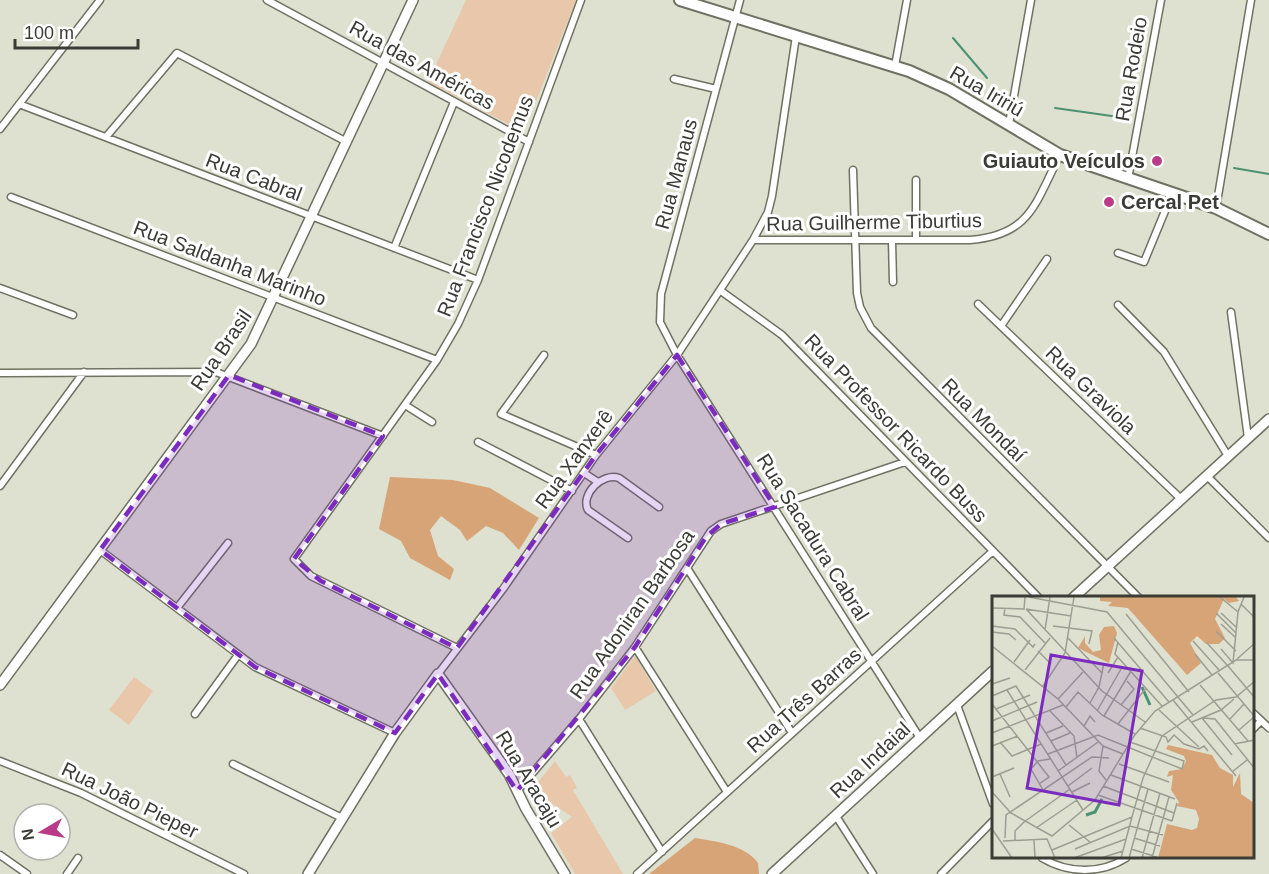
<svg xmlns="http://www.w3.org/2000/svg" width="1269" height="874" font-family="Arial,sans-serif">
<rect width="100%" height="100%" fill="#dee0d0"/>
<path fill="#e8c7aa" d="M466 0H576L524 132 428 82Z
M635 656 656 691 625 710 611 688Z
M134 677 153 691 129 725 109 710Z
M555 761 566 777 570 775 577 788 573 790 623 874H575L551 833 572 817 532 790Z"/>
<path fill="#d7a477" d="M390 477 453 480 490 488 539 518 519 550 503 533 486 526 467 541 460 530 441 516 430 530 438 556 454 569 450 580 410 558 401 541 379 529Z
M695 838C714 841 746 845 758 863L759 874H649Z"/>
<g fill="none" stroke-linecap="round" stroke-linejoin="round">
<path stroke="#4b9173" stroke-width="2" d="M953 38 987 78
M1055 108 1126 118
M1234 168 1269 174"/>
<g stroke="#6f7162" stroke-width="9">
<path id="street" d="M267 0 529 142
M740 0 661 294 660 322 677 355 920 738
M895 66 907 0
M674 79 716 89
M19 104 478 280
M1009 124 1031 0
M0 129 100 0
M106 137 177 53 347 142
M853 170 857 293 860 307 871 328 1139 598
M1128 179 1161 0
M916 180V240
M11 197 437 360
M1216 208 1251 0
M753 240H970C1031 235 1035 203 1060 155
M892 241 893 282
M394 248 454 102
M1118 253 1144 262 1172 194
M0 288 73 315
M721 291 782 335 1039 598
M978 304 1181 499
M1118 305 1164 352 1228 456
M1231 312 1248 438
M1001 326 1047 259
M544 355 501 414 596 455
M0 373 216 372 383 436
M405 405 432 422
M478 442 572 491
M584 473 598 482
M1207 476 1269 538
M0 486 84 372
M628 538 588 510C580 494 603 472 619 478L659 507
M100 550 255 667 395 733
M687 568 792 733
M177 608 228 543
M635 647 727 792
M457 648 321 581 311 576 294 559 437 360 458 324 478 280 581 0
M438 674 503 589 596 455 677 355 753 240 768 212 772 196 796 36
M957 705 993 804
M1252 712 1269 728
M195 714 238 655
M579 719 662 852
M1252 730 1261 721
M0 761 81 793 244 874
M233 764 342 818
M517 791 579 719 635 647 711 531 721 524 905 462
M836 816 873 874
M0 855 27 874
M1042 858C1069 874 1101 874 1126 858
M67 874 78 858
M637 874 993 551
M941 874 993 821"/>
</g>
<g stroke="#6f7162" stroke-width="12">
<path id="secondary" d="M1073 598 1269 419
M0 685 251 344 413 0
M308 874 395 733 438 674 509 774 526 809 565 874
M772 874 993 671"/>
</g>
<g stroke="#6f7162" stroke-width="14">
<path id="primary" d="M680 0 909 71 949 89 1060 155 1216 208 1269 234"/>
</g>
<use href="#street" stroke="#fff" stroke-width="6"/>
<use href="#secondary" stroke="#fff" stroke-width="9"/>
<use href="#primary" stroke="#fff" stroke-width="10"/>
</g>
<path fill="#7b2cbf" fill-opacity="0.2" stroke="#7b2cbf" stroke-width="4.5" stroke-dasharray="12 8" stroke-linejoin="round" d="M677 355 775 507 721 524 706 537 635 647 517 791 438 674 395 733 255 667 100 550 229 375 383 436 294 559 321 581 457 648 596 455Z"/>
<g fill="#ba3c89" stroke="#fff" stroke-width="2">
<circle cx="1157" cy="161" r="6"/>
<circle cx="1109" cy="202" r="6"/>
</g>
<g text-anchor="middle" stroke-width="6" stroke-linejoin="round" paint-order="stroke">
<g font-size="20" fill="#3b3c35" stroke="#fff">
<text transform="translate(422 65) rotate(29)" y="7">Rua das Américas</text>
<text transform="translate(1131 69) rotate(-80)" y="7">Rua Rodeio</text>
<text transform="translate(987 91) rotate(30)" y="7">Rua Iririú</text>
<text transform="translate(676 174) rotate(-75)" y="7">Rua Manaus</text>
<text transform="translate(254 177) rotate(21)" y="7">Rua Cabral</text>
<text transform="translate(485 206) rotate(-69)" y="7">Rua Francisco Nicodemus</text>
<text transform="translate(874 222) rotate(-1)" y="7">Rua Guilherme Tiburtius</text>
<text transform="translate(230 263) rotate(21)" y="7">Rua Saldanha Marinho</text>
<text transform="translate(221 350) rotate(-56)" y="7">Rua Brasil</text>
<text transform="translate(1091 390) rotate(44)" y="7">Rua Graviola</text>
<text transform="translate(984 420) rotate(45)" y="7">Rua Mondaí</text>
<text transform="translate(896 428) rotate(46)" y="7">Rua Professor Ricardo Buss</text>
<text transform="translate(574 459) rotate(-54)" y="7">Rua Xanxerê</text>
<text transform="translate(813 537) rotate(58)" y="7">Rua Sacadura Cabral</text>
<text transform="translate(632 614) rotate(-55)" y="7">Rua Adoniran Barbosa</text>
<text transform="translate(804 700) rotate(-42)" y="7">Rua Três Barras</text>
<text transform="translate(870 760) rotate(-43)" y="7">Rua Indaial</text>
<text transform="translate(529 779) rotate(59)" y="7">Rua Aracaju</text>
<text transform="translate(130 800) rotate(26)" y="7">Rua João Pieper</text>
</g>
<g font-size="20" font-weight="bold" fill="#3b3c35" stroke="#fff" text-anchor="end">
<text x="1145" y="168">Guiauto Veículos</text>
<text x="1121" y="209" text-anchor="start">Cercal Pet</text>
</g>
</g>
<g transform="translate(992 596)">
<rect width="262" height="262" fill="#dee0d0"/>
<path d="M108 1H244L247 5 237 7 232 3 223 23 233 42 227 48H214L205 40 198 47 209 67 195 79 136 12 116 10 120 6 108 5ZM122 30 125 37 117 67 86 52 93 40V47L101 56 109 54 107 39 112 31ZM176 149 220 159 228 172 241 179V191L248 177 249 198 262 207V262H166L175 228 200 234 205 232 207 223 204 214 185 210 187 206 179 194 181 179 175 181 177 175 190 173 194 165 192 160 174 153Z" fill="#d7a477"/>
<path fill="none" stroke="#4b9173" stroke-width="3" d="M150 91 158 109M94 219 103 216 110 203"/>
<path fill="none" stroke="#9d9e92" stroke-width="1.5" d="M37 1 115 16 201 119M228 1 246 16M249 8 263 22M1 12 32 13 33 1M13 12 12 19 28 21 53 47M34 13 110 95 153 126M34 13 79 20M224 17 244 37M229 17 245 32M134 18 197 96M229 28 244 42M0 30 23 33 41 51 43 48M61 30 100 35 97 48M53 34 58 1M224 35 244 55M0 36 17 38 24 44M76 42 110 77M122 42 177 106M201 45 227 74M126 46 123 58 170 110M215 47 236 70M0 50 66 103 111 150 131 158M229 53 241 67 246 16 252 1M46 55 59 68M203 58 220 79M245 63 263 47M22 66 38 44M236 70 263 102M33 74 58 42M116 77 126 61M226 77 263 121M0 88 18 82M208 89 256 145M51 90 73 57 82 1M15 94 91 214M0 100 24 90 74 169M66 103 91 76M181 104 244 180M98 107 107 91 112 67M0 108 57 181 47 188M129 109 142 93 135 85M74 111 86 96 110 119 143 138M4 113 38 99M167 114 207 151M58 115 82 140 85 162M105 115 129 73M112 120 139 75M210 122 240 159M211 122 223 123 263 173M238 123 252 108M0 125 45 106M200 126 229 114 242 103M126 128 154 92M92 130 98 120 103 126M148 132 174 141 176 146 182 139 192 148 207 153 212 150 216 155M247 134 262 121M0 137 71 109M54 137 71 130M59 145 78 137M8 146 20 160 49 148M242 148 263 144M0 150 26 140M111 150 107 175 114 184M56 158 106 139 190 173 192 165 138 146M127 168 177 186M66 175 106 146M240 176 255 164M8 178 18 201M119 179 183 203M0 181 22 172M76 190 100 172M111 190 182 217M51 194 39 173 46 165 58 163M0 196 19 217 60 240 103 204 142 140 163 115 244 64H263M80 196 98 187M106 199 180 225M180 225 185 207M77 229 98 246M44 232 85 204M0 233 20 262M13 242 14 219 100 161 117 162M142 242 168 250M23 244V235L32 226 78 193M42 244 43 262M11 245 55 243 63 262M83 253 138 230 171 239M139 253 165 261M60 254 140 221 151 182 170 140 224 104 244 101 263 85M82 262 134 243M109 262 131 255M129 262 140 221M137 262 156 193M150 262 168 197M160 262 177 201"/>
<path fill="#7b2cbf" fill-opacity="0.15" stroke="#7b2cbf" stroke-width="3" d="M59 59 150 75 127 209 35 192Z"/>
<rect width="262" height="262" fill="none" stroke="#3b3c35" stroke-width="3"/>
</g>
<g transform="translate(42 832) rotate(260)"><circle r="28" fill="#ffffff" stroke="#b1b1ae" stroke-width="1.5"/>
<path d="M0-4.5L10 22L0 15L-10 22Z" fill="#ba3c89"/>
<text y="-9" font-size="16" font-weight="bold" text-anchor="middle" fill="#3b3c35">N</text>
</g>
<path d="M15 39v9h123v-9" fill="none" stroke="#3b3c35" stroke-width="3"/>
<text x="24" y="39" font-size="18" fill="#3b3c35" stroke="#ffffff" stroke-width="4.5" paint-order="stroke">100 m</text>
</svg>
